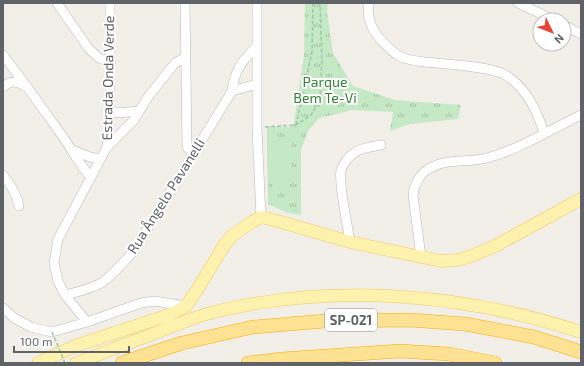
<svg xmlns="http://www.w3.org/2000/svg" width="584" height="366" font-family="'Exo 2',sans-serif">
<defs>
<pattern id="park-tufts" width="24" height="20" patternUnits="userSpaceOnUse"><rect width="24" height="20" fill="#c5e8c5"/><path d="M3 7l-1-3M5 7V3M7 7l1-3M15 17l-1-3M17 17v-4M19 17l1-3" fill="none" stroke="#a3c0a4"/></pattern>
</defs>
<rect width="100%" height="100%" fill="#f1efe8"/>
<path fill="url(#park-tufts)" d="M305 3H328L327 12 333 53 353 86 395 100 461 105 458 119 410 124 390 131 393 112 353 110 319 118 308 131 301 150V215L288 213 268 204 267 127H292L294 123 304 55Z"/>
<path fill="#c5e8c5" d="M291 138 292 183 268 184 267 139Z"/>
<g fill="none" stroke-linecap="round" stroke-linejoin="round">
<g stroke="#b5b8bc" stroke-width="10">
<path id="minor" d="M57 3 89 49 99 58 111 62
M185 3 187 147 193 155
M257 3V128L261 217
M369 3C366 16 372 30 380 39 386 45 392 52 399 56 406 60 417 61 425 62 445 64 487 66 504 74 525 86 537 110 544 133
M518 3 554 20
M564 25 581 34
M3 55C24 82 43 109 63 137 73 151 79 165 91 177
M257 84 232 91C235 69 241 62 257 46
M3 87C11 80 16 81 25 86
M110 110 118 113 139 111
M107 147 134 120 148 97 175 63 186 57
M72 150 90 157 100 159
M3 175C11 185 17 194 19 206
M350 242C348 227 338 183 341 170 344 163 348 157 354 153 362 147 372 147 381 145
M421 257 413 195C414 185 420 173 430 168 447 158 469 163 487 158 520 149 550 130 581 115
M65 295C77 292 92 289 103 282 115 273 124 261 134 251L232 91
M3 308 14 318 31 327 52 332 87 322 141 303 154 301 186 306
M87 322 65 295 58 281 54 263 58 239 107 147 110 110V3"/>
</g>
<g stroke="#f2c960" stroke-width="13">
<path id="major" d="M38 363 75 346 169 315 186 306 197 290 225 244 233 235 252 222 261 217 281 222 350 242 441 261 458 260 474 255 497 245 581 199
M76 363C102 353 129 343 155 333 176 325 196 316 218 311 337 283 465 294 581 332"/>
</g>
<g stroke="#f9ab00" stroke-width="14">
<path id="highway" d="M122 363 182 343 253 327 325 321 410 320 465 324 534 337 581 352
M248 363 282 359 400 351 449 354 495 363"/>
</g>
<path stroke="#9cc7a9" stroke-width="1.5" stroke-dasharray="4 2" stroke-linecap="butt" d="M296 125 312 52 313 3
M265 127 296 125 311 115 320 100 322 60 320 3"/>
<use href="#minor" stroke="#fff" stroke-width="9"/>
<use href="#major" stroke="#fff2af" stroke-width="12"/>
<use href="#highway" stroke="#fde293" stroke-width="13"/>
<path stroke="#9cc7a9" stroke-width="1.5" stroke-dasharray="4 2" stroke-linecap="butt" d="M52 332 65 363"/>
</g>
<g text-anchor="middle" stroke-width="4" stroke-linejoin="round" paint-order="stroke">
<rect fill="#fff" stroke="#8f9295" stroke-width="1" x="325" y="309" width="52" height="22" rx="3"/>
<g font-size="13" font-weight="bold" fill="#5f6368">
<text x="351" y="325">SP-021</text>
</g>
<g font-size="14" fill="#5f6368" stroke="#fff">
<text transform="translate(108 78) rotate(-89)" y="5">Estrada Onda Verde</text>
<text transform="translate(166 196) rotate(-58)" y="5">Rua Ângelo Pavanelli</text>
</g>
<g font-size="14" fill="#348238" stroke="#fff">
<text x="325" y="87">Parque<tspan x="325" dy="16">Bem Te-Vi</tspan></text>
</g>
</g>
<rect width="584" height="366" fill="none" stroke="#5f6368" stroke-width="8"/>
<g transform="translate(552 32) rotate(133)"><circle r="19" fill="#ffffff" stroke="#bfc1c3"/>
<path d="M0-3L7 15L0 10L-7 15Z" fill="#ea4335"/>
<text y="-6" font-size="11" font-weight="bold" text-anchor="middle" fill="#5f6368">N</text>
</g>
<path d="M14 346v6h115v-6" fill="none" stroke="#5f6368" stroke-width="2"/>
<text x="20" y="346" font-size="12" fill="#5f6368" stroke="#ffffff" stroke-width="3" paint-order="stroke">100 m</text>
</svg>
